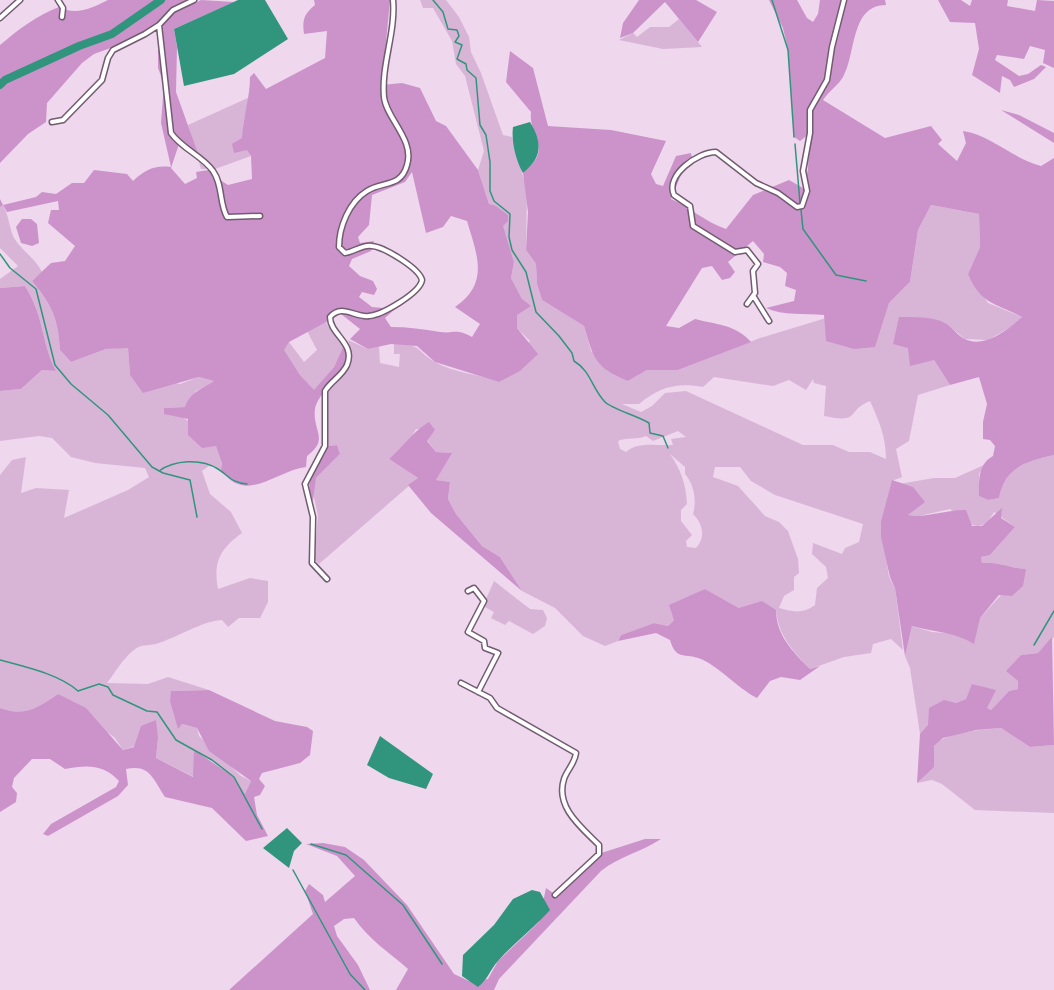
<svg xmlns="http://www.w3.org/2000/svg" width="1054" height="990" font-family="'Fira Sans',sans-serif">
<rect width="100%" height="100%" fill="#efd7ee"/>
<path fill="#d8b5d7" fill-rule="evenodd" d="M420 0H446L459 17 469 37 471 52 481 73 503 135 512 137 527 191 526 250 536 264 537 284 542 300 584 326 591 351 628 381 647 370H678L760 338 826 318 874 347 889 303 910 282 918 230 931 205 979 214 980 247 968 274 988 303 1022 317 1011 327 988 340 965 339 944 322 899 317 908 348 934 360 950 385 918 395 909 441 896 449 902 477 892 481 881 521 889 577 895 588 903 650 891 639 873 644 871 653 844 657 810 669C793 651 778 635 776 610L739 608 705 589 668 626 654 623 621 635 618 641 605 646 583 636 555 608 522 591 500 557 482 546 456 514 448 499 450 482 436 480 451 453 436 452 427 440 435 430 416 429 408 442 389 459 418 478 319 564 314 559 318 516 313 492 316 478 340 454 337 445 328 446C329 429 322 409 327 394 335 371 359 372 348 340L368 349 379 346 380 363 399 367 400 354H394V344C422 344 415 350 435 362 454 373 479 374 499 382L530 341 517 328V315L522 299 511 278 514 262 502 226 489 204 478 170 484 151 465 76 456 64 452 41 433 8H423ZM714 377 773 386 789 380 806 390 813 379 814 383 826 386 824 416C862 424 845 411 870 401 879 421 886 437 886 459L870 452H849L833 445H803L686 391 665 393 652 406 641 412 622 404H639C659 387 677 382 703 387ZM678 431 686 437 671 439 673 445C658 446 638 441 626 452L620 449 618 441C628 437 637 440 646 436L653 441ZM670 454 685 467V474C694 484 697 501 693 514 703 524 706 537 696 548L687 547 686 541 692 535 681 521V510L687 504C686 484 681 470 670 454ZM715 467H740L751 481 775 495 863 524 859 542 845 548 842 554 813 543 812 554 826 567 828 578 817 588 815 605C803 614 793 612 779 608L784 596 794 590V577L799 573 798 559 788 531 779 522 765 516 738 486 713 477Z
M679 19 702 47 663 49 619 40 633 33 637 37 650 27H669Z
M250 97C244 122 237 131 251 156L215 169H201L188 125Z
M3 205C9 216 10 231 14 238 22 251 35 258 42 272L32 281C52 305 58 318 60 350L71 362 106 349 128 347 130 375 180 384 199 377 215 381 196 391 185 407 164 408C186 418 228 441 221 470L210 465 202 471 210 494 231 512 242 533C220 549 213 562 218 589L250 578 268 581V602L260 618H239L228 627 222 620C199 622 179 637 156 644 147 646 141 644 134 650 123 658 115 673 107 683L148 684 168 677 209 690 171 691 178 728 182 724 197 728 199 736 241 776 251 781 245 795C231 773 216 762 194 751V777L156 758 158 738 123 750 115 738 58 694C37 708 25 717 0 708V475L12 460 26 457 21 493 36 488 69 490 64 518 128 490 149 477 145 468 95 463 71 457 52 438 39 436 0 441V391L21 389 42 370 56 371C41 342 45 318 25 286L0 288V279L18 266 0 248V207Z
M325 321 343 347 334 367 314 391 300 375 283 350 289 342 304 362 317 350 307 331Z
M1054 455V637L1038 653 1021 655 1007 671 1018 681V689L1009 691 991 710 987 709 986 689 973 684 966 699 956 703 920 734 910 668 905 656 912 626 932 632 959 634 980 618 1025 569C1010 568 997 561 982 563L981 557 990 555 1015 527 994 512C979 538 968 522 950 509L915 517 907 515 924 502 899 484 934 478H955L984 465 979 474V496L988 500 999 498C1005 467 1027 461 1054 455Z
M494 581 530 609 543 610 547 618 545 626 533 634 509 621 505 625 491 618 494 612 483 606Z
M1001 728 1030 747 1054 745V813L975 810 942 784 932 780 917 783C927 775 928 762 932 750 939 731 984 730 1001 728Z"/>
<path fill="#cc93cb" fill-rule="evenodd" d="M108 0H189L176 5 156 25 130 41 94 54 82 63 47 103 46 122 28 134 0 163V45C19 29 36 16 59 7 76 16 92 8 108 0Z
M201 0 234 2 174 29 177 47 176 92 200 159 179 144 171 168 185 184 197 178 196 172 215 169 220 180 228 185 252 179 251 156 247 150 234 153 232 144 242 138C243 117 250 98 250 77L254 73 266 89 325 58 327 31 304 34C302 20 304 14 315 5L314 0H390L382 85 402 83 420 88 436 121 446 126 478 170 489 204 496 206 508 215V221L503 226 514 262 511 278 522 299 531 306 517 315V328L538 354 520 371 499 382 435 362 417 346 391 344 368 349 350 339 360 329 341 314 289 342 284 350 300 375 314 390 334 367 343 347 340 341 346 345 348 363C339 374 317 396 315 409 312 431 330 439 307 456L306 467C275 471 246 505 221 470L222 463 216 446 202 448 188 435V419L164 414V408L185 407C190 392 202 389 214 381L199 377 143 393 130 375 128 348 106 349 71 362 60 350C58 318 52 305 32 281L51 263 65 261 75 246 48 223 51 210H59L58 201 7 212 3 205 0 207V199L3 205 36 197 42 192 56 194 72 183H84L94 170 127 174 133 181C145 170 154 165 171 167L161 123 164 84 158 68V41L162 26 172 14ZM412 172 426 233 443 227 451 216 467 221C477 255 490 283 455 307L480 324 472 337C455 328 455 334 440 332 423 329 408 327 391 327L385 318 395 309 372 307 359 297 362 292 374 295 377 289 373 281 360 276 349 266 352 259 371 251 374 241 360 243 358 237 369 225 372 195 405 182Z
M639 0H696L717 12 698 42 665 2 633 33 620 38 623 23Z
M769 0H797L807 18 813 22 818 14 820 0H885L886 5C851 5 856 52 844 75 840 84 829 91 823 100L885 138 931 126 942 140 938 144 957 161 966 143 963 131C991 135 1013 159 1041 166L1054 158V455C1027 461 1005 467 999 498L988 500 979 496C979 480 978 464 993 456L995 446 990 440 983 439V422L987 404 979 377 950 385 934 360 910 366 908 348 893 344 899 317C913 317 927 316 941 321 950 324 955 333 963 338 983 350 1008 330 1022 317 996 303 981 305 968 274L980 247 979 214 931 205 918 230 910 282 889 303 875 347 854 349 826 341 824 315C805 313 783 316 766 308L794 301 796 290 785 286 787 273 780 267 763 262 764 254 753 241 728 262 735 272 730 278 722 280 712 266 702 268 666 326 679 328 695 319C717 325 735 324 751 342L678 370H647L628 381C595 367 594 360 584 326L542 300 537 284 536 264 526 250 528 212 523 173C555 147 528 137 531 112L506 82 510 51 533 68 548 126 611 130 666 141 651 174 656 184 663 186 676 156 691 153 692 159 680 177 671 199C692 208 703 221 726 229L753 195 789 180 803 188 808 169 809 134 800 141 794 137 788 50 783 28Z
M938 0H961L970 6 972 0H1008L1007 6 1035 11 1037 0 1054 1V68L1043 63 1045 50 1030 46 1024 59 997 55 995 60 1019 76 1028 74 1041 65 1046 67 1034 79 1014 87 1010 80 1002 76 1000 93 972 75 979 49 975 23 950 22Z
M1001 110 1019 115 1054 133V143Z
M22 219H31L37 224 39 243 32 246 21 243 16 227Z
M25 286C45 318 41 342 56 371L42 370 21 389 0 391V288Z
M429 422 435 430 427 441 436 452 452 453 436 480 450 482 448 499 456 514 482 546 500 557 522 591 431 513 408 485 418 478 389 459C403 447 413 431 429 422Z
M337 445 340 454 316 478 313 501C302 476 318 468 328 446Z
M892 480 913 487 925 502 908 515C923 519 948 509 966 510L972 526H982L1002 508 1001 518 1015 527 990 555 981 557 982 563C997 561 1010 568 1026 569L1023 586 1012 596 999 595 980 618 974 644C955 632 934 632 912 626L905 656 895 588 890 577 881 537V521Z
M705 589 739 608 762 601 776 610C776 635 793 652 810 669L820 666 800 680 781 677 770 681 757 698C737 688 717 664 698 658 683 653 676 660 670 640L656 633 618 641 621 635 654 623 668 626 674 620 669 605Z
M1052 637 1054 745 1030 747 1001 728 976 730 943 738 934 746V767L917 783 920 734 928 725 929 708 944 700 956 703 966 699 972 684 996 690 987 708 991 710 1009 691 1018 689V681L1006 671 1021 655 1038 653Z
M209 690 275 721 307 727 313 731 310 755 300 763 262 773 259 779 265 786 260 795 254 797 257 815 268 836 246 841 212 808 165 797C153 779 150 764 126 769L128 785 118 796 48 836 43 834 51 824 116 787 119 781C103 764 87 765 65 769L50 759H32L14 778 12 787 17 793 16 802 0 812V708C25 717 37 708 58 694L86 708 123 750 134 747 141 726 156 720 158 738 156 758 193 777 194 750 234 777 245 794 251 781 209 751 197 728 182 724 178 729 170 701 171 691Z
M645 839H661C641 852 620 856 601 871L499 979 494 990H396L408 969C389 952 369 940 354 918L344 919 334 926 337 936 358 965 370 990H229L313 914 305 891 309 884 323 895 325 902 355 876 337 856 306 844 323 843 345 847 364 860 407 905 454 974 469 981 488 979 498 961 539 922 546 888 553 893 595 855Z"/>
<path fill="#30957c" d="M238 0H265L288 39 234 74 184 86 174 29Z
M530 122C542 142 543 157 523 173 516 161 511 141 513 127Z
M380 736 433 774 426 789 389 778 367 765Z
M287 828 302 843 294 851 289 868 263 848Z
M532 890 540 892 550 910C534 928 514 943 498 961 490 970 488 979 478 987L462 976 463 955 494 925 513 899Z"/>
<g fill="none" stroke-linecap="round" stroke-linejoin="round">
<path stroke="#30957c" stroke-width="1.5" d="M433 0 443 12 448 29 457 30 459 36 455 42 462 45 457 59 466 64 467 70 476 78 480 125 486 135 490 162V191L494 201 510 214 509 237 512 250 526 272 536 312 559 336 572 353 574 361C591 371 592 389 605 402 612 409 638 416 649 423L650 433 663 436 668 448
M772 0 788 50 794 137
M795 144 800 203
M801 210 803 229 836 275 866 281
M0 254 10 268 36 289 55 365 71 384 108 415 152 467 163 473 190 480 197 517
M159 471C174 460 201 458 218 469 229 476 232 483 247 484
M1034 645 1054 611
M0 660C25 667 59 674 78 691L99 684 108 687 113 695 147 711 157 712 176 740 212 760 234 777 262 829
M311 844 346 855 403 905 442 964
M293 870 350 974 365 990"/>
<path stroke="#30957c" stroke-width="8" d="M0 85 5 80 79 46 112 34 161 0"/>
<g stroke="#715c70" stroke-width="7">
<path id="minor" d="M58 0 63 8 62 17
M0 18 20 0
M159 25 171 133C182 149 203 156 213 171 223 185 219 203 227 217L260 216
M52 122 63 120 102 80 108 58 113 50 145 34 159 25 173 10 194 0
M754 297 769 321
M747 304 755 293 753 271 758 264 747 250 735 252 693 226 690 206 674 195C665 175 698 152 716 152L756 183 778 193 797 207 802 206 807 191 803 171 810 133V110L827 80 832 47 844 0
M327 579 312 563 313 517 305 484 325 446V391C331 381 342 376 347 365 356 343 330 335 330 317 342 303 355 318 369 316 382 315 420 293 422 280 419 268 384 247 372 246 363 244 354 252 345 253L339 247C339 227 349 202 367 191 382 181 401 188 407 165 415 140 386 118 384 97 381 65 396 32 393 0
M468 591 474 588 484 601 468 632 484 641 485 648 498 653 478 692
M461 683 490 698 497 708 576 753C575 763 567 770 564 779 555 807 581 827 599 845V854L555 895"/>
</g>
<use href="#minor" stroke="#fff" stroke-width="4"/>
</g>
</svg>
